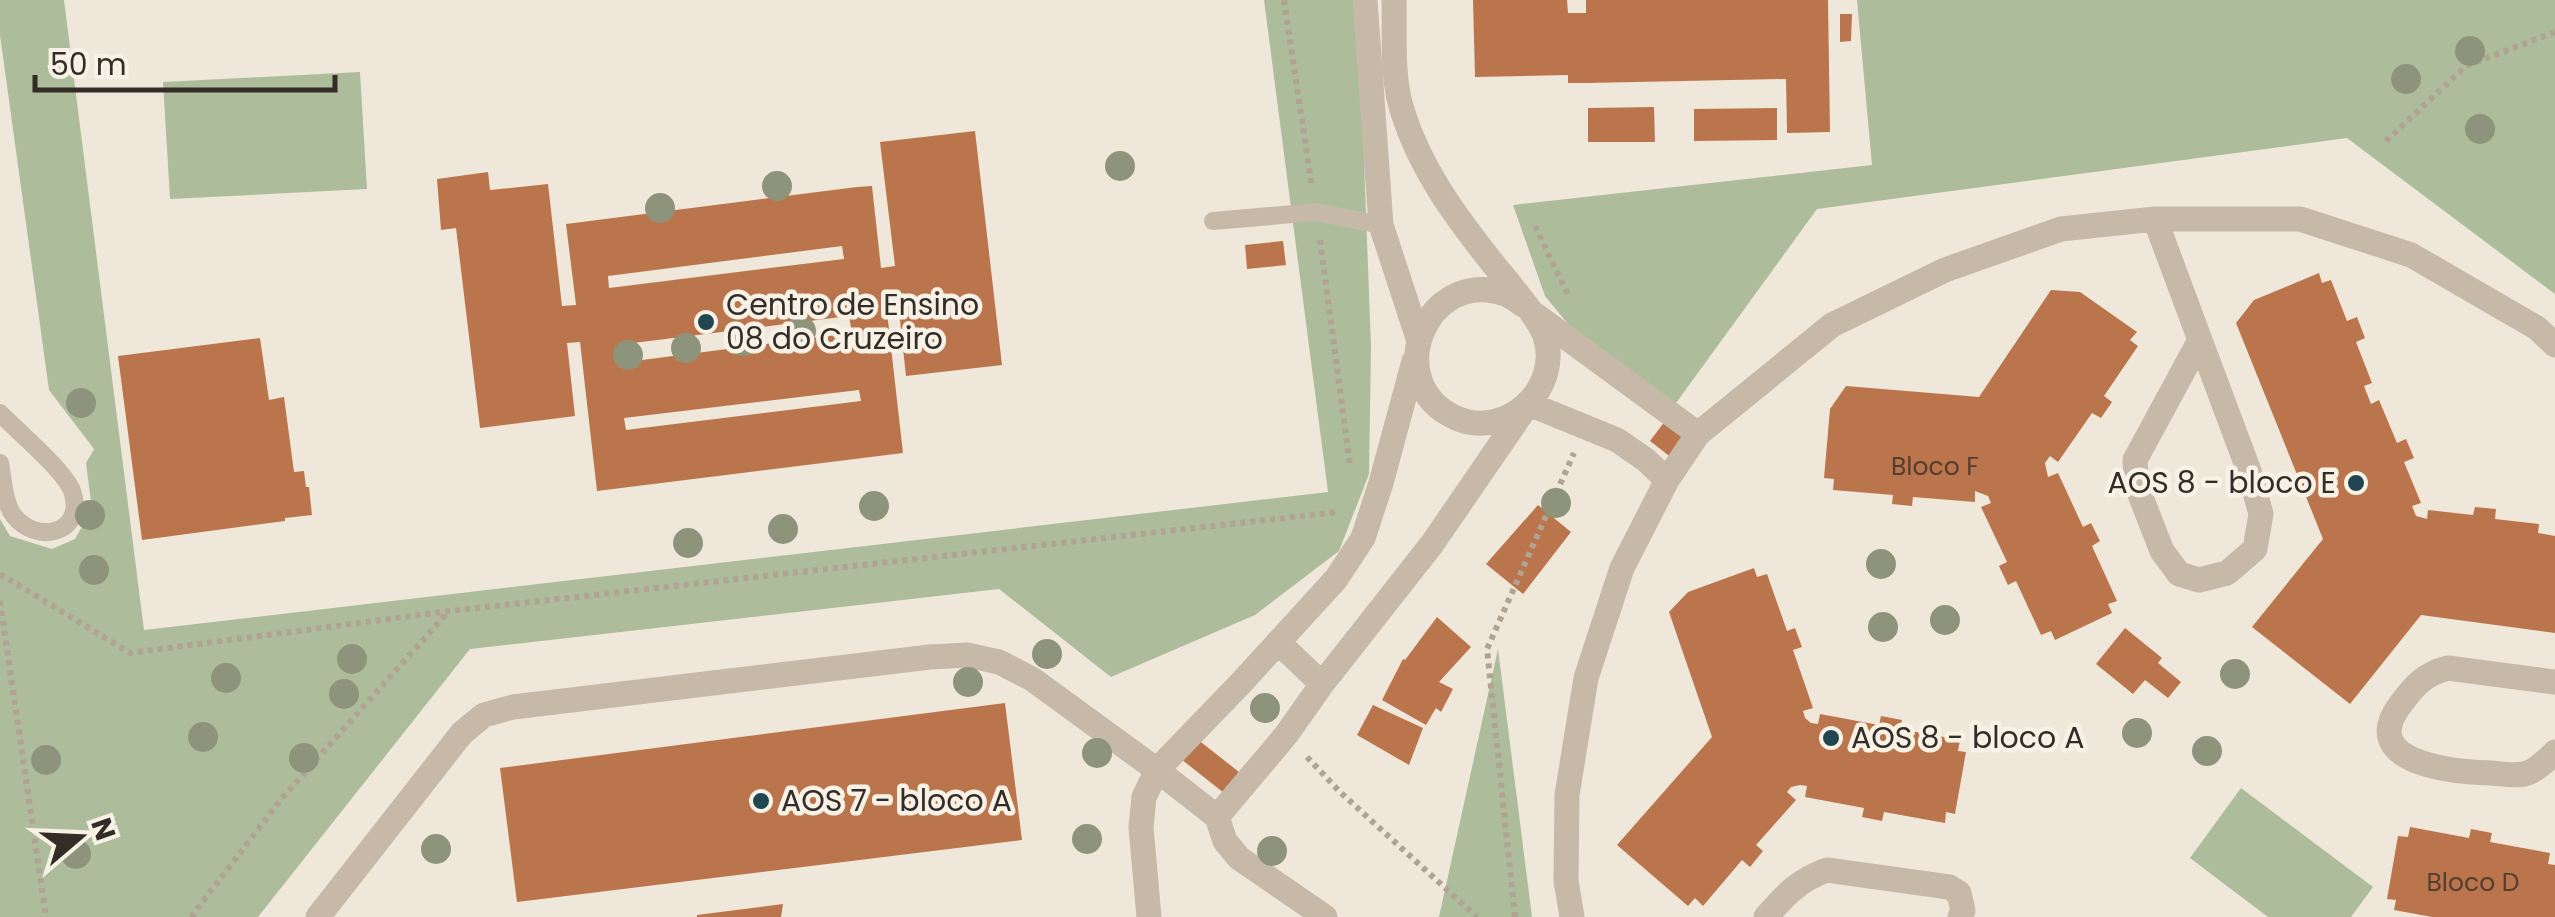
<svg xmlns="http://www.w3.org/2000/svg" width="2555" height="917" font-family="Poppins,sans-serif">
<rect width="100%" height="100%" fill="#efe8da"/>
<path fill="#adbc9b" d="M0 0H64L144 630 1328 492 1264 0H1358L1371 347 1369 474 1339 551 1255 615 1111 677 999 589 470 649 258 917H0V519L10 536 52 549 75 539 92 509 86 463 94 449 49 390 0 35Z
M1857 0H2555V294L2347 138 1817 209 1668 414 1600 363 1545 296 1513 205 1872 165Z
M360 72 367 189 170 199 163 82Z
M1498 649 1532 917H1439Z
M2241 788 2373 887 2351 917H2268L2190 858Z"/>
<path fill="#bb754c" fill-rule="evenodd" d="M1473 0H1567L1568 13H1586V0H1828L1830 132 1787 133 1786 79 1587 83H1568V75L1475 77Z
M1840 14H1852L1851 41 1840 42Z
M1654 107 1655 142H1588V108Z
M1777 108V140L1694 141V109Z
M975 131 1002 365 906 376 898 302 886 303 903 453 597 491 580 342 567 343 575 416 480 428 456 228 441 230 437 179 488 172 490 190 548 184 562 306 576 305 566 224 857 187 872 186 881 268 895 266 880 142ZM842 246 844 259 609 288 608 276ZM849 316 852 333 619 363 617 345ZM859 390 861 401 626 430 624 418Z
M1283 241 1286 265 1247 269 1245 245Z
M2319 273 2322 283 2331 280 2347 321 2357 317 2365 338 2356 342 2372 383 2364 386 2371 404 2379 400 2397 443 2406 439 2414 458 2404 462 2421 503 2412 506 2416 516 2427 519 2428 510 2473 515 2475 507 2496 509 2495 519 2539 524 2538 533 2555 536V633L2421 615 2350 704 2252 627 2323 539 2236 323 2254 300Z
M2051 290 2080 292 2137 332 2130 340 2138 346 2104 396 2112 402 2101 418 2092 413 2058 462 2050 456 2045 463 2048 477 2058 473 2083 527 2091 523 2100 541 2092 546 2117 601 2108 604 2112 613 2055 640 2051 631 2041 635 2016 581 2008 585 1999 566 2007 562 1981 507 1991 503 1988 496 1975 491V502L1913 497 1912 506 1892 504 1893 495 1833 490 1834 479 1824 478 1830 409 1846 386 1979 397Z
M260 338 269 400 284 397 294 472 304 471 306 487H309L312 515 285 518V521L142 540 118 356Z
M1665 421 1693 441 1677 462 1650 441Z
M1538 505 1571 532 1523 594 1486 564Z
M1754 568 1757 577 1767 574 1787 631 1795 628 1802 647 1793 650 1813 708 1803 711 1805 718 1811 723 1818 724 1820 714 1879 725 1881 716 1902 720 1900 729 1960 740 1958 751 1966 752 1955 814 1946 812 1945 823 1884 812 1882 821 1862 817 1864 808 1805 797 1807 786 1800 785 1791 787 1787 792 1796 800 1756 845 1763 851 1750 867 1742 860 1703 906 1695 898 1688 906 1617 845 1712 737 1669 612 1688 592Z
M1437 617 1471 647 1439 682 1453 689 1441 712 1436 708 1426 725 1382 700 1403 659 1405 660Z
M2125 628 2162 658 2158 663 2181 682 2168 698 2145 680 2133 694 2096 664Z
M1005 703 1022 840 517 902 500 768Z
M1373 705 1423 728 1409 765 1357 735Z
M1197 739 1239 772 1224 793 1181 759Z
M2410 827 2469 838 2471 829 2492 833 2490 842 2550 853 2548 864 2555 865V917H2432L2394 910 2396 900 2387 899 2398 836 2408 837Z
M783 904 781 917H697V915Z"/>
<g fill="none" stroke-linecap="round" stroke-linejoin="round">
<path stroke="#b1a392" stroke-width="6" stroke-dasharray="5 5" stroke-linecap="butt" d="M1284 0 1312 188
M2386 141 2466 66 2555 32
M1535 226 1569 297
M1320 240 1350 465
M0 574 130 653 450 611 1338 512
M0 601 46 917
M1307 757 1340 792 1477 917
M191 917 282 798 448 612
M1515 917 1487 649 1574 453"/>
<path stroke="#c6b9a7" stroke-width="18" d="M1213 221 1316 212 1381 225
M0 413C17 431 68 473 73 494 84 533 37 545 14 516 4 503 3 479 0 463"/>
<path stroke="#c6b9a7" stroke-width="25" d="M1365 0 1381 225 1418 338
M1394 0C1395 36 1391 78 1403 113 1420 167 1453 213 1487 256 1502 276 1538 315 1545 336 1562 388 1507 440 1456 418 1379 384 1426 266 1505 294 1512 297 1519 302 1525 306
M2155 219 2200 340 2249 471 2261 514 2255 549 2227 573 2199 580 2179 574 2162 551 2137 487 2135 460 2200 340
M1537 316 1698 434
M1529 404 1617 440 1646 460 1667 480
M1278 642 1322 684
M2555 682 2448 668C2424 674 2414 686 2400 705 2357 763 2453 772 2491 773 2503 774 2519 777 2530 772 2539 768 2548 759 2555 752
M1217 817 1286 735 1322 684 1432 544 1524 410
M318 917 462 733 484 715 513 707 930 657 967 655 999 662 1032 679 1157 770 1217 817 1225 841 1239 858 1325 917
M1149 917 1141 827 1144 797 1157 770 1241 683 1336 579 1363 538 1381 483 1414 361
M1572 917 1566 881 1567 795 1586 678 1622 568 1667 480 1698 434 1832 325 1945 270 2061 229 2155 219H2300L2411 255 2537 328 2555 345
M1766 917C1785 895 1799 880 1827 870L1949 887 1959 893 1963 911 1960 917"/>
</g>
<g fill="#8e947b">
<circle cx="2470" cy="51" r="15"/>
<circle cx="2406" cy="79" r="15"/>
<circle cx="2480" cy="129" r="15"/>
<circle cx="1120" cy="166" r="15"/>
<circle cx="777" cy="186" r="15"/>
<circle cx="660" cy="208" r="15"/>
<circle cx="801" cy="331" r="15"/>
<circle cx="743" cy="341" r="15"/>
<circle cx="686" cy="348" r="15"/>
<circle cx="628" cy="355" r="15"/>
<circle cx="81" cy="403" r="15"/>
<circle cx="1556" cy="503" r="15"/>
<circle cx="874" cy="506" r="15"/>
<circle cx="90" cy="515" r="15"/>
<circle cx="783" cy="529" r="15"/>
<circle cx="688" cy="543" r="15"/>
<circle cx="1881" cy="564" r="15"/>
<circle cx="94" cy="570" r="15"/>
<circle cx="1945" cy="620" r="15"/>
<circle cx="1883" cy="627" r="15"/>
<circle cx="1047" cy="654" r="15"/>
<circle cx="352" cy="659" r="15"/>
<circle cx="2235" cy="674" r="15"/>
<circle cx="226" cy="678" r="15"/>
<circle cx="968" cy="682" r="15"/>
<circle cx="344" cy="694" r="15"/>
<circle cx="1265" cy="708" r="15"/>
<circle cx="2137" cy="733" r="15"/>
<circle cx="203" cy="737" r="15"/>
<circle cx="2207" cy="751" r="15"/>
<circle cx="1097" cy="753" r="15"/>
<circle cx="304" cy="758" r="15"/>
<circle cx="46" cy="760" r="15"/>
<circle cx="1087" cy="839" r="15"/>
<circle cx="436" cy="849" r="15"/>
<circle cx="1272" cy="851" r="15"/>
<circle cx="76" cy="854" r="15"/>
</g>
<g fill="#204751" stroke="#f7f1e6" stroke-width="4">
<circle cx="706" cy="322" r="10"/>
<circle cx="2356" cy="483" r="10"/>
<circle cx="1831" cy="738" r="10"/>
<circle cx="761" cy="801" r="10"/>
</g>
<g text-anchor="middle" stroke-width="9" stroke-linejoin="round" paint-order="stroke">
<g font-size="25" fill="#553e30">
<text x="1935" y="475">Bloco F</text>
<text x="2473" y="891">Bloco D</text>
</g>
<g font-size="30" fill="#332c27" stroke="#f7f1e6" text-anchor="start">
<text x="726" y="315">Centro de Ensino<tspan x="726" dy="34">08 do Cruzeiro</tspan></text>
<text x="2336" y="493" text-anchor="end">AOS 8 - bloco E</text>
<text x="1851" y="748">AOS 8 - bloco A</text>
<text x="781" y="811">AOS 7 - bloco A</text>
</g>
</g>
<g transform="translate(80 837) rotate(71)" stroke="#f7f1e6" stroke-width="8" paint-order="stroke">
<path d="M0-8L18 38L0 25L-18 38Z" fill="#332c27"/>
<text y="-15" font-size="28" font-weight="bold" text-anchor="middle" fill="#332c27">N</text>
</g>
<path d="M35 75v15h300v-15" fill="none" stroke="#332c27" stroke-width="5"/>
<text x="50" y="75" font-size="30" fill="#332c27" stroke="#f7f1e6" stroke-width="8" paint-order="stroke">50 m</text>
</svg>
